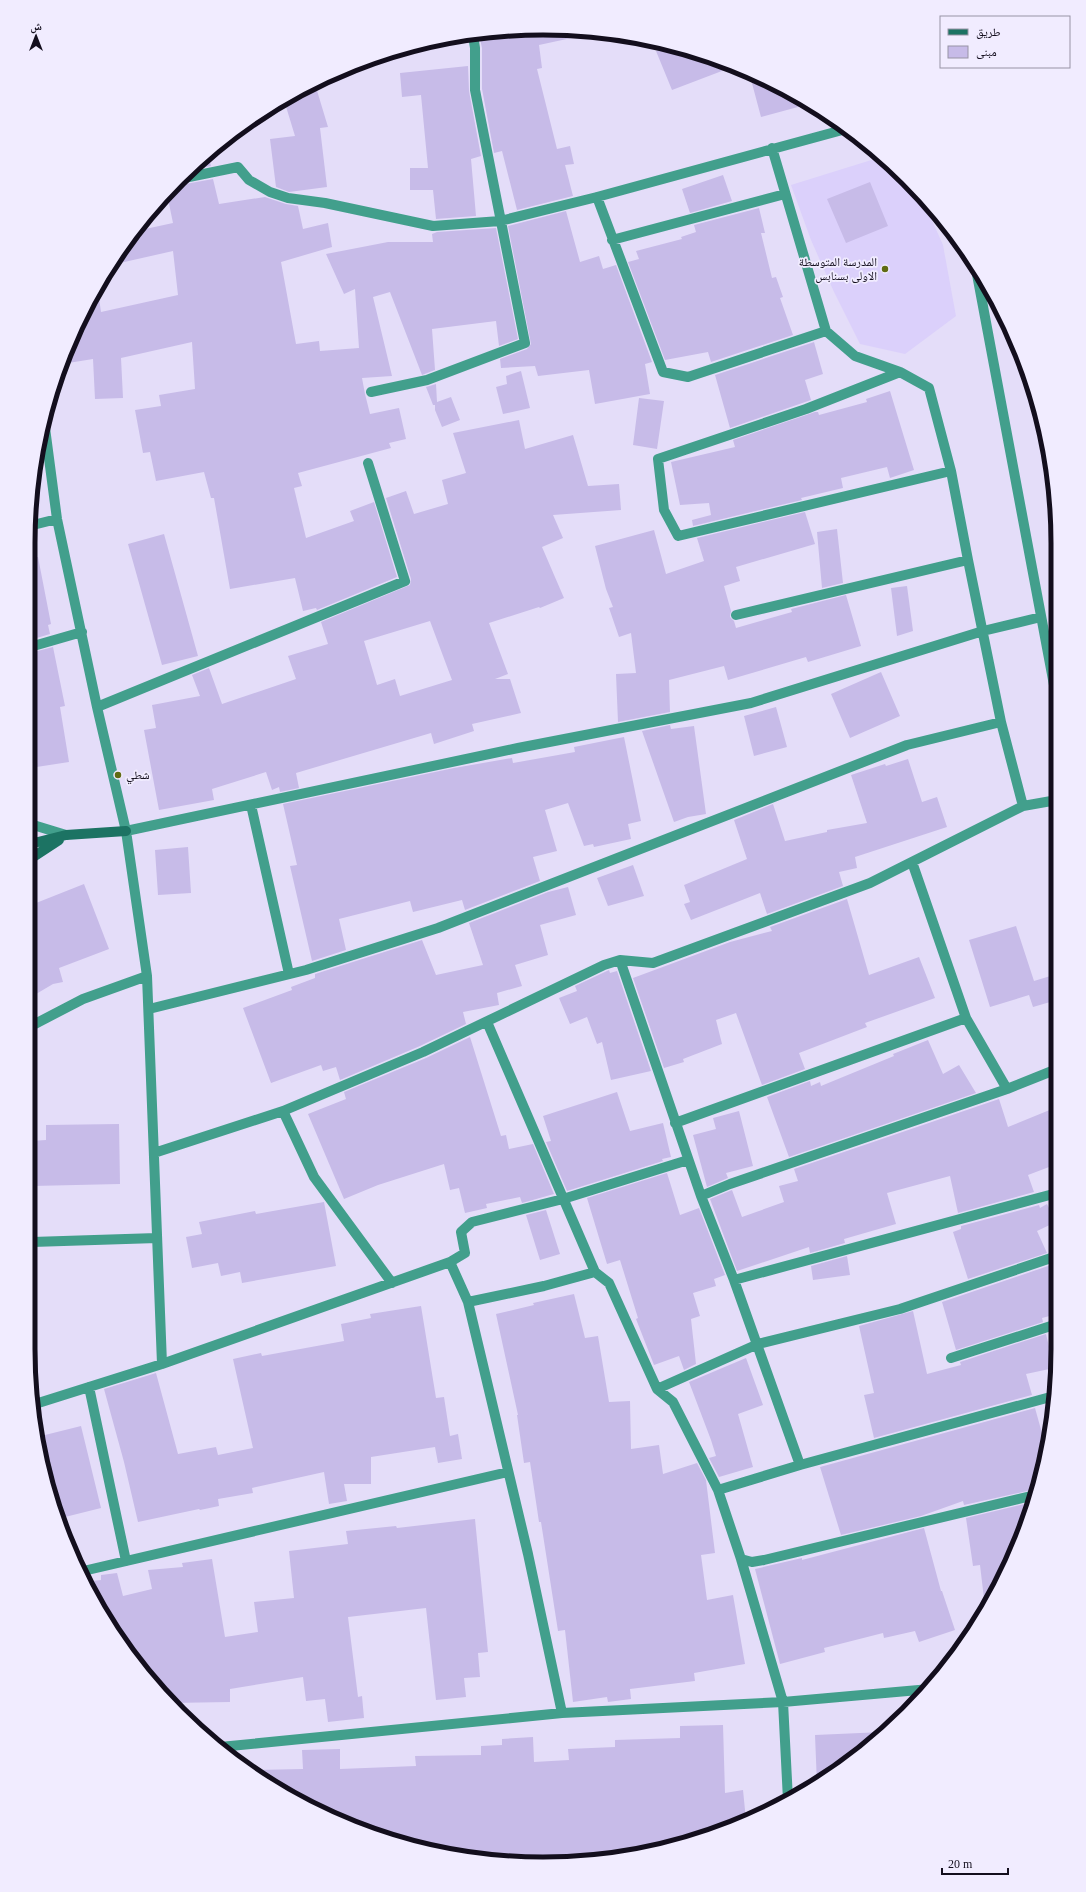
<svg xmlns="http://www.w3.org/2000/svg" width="1086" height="1892" font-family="'Times New Roman','Noto Naskh Arabic',serif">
<rect width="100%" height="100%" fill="#e4ddf9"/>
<path fill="#dbd0fb" d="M881 157 907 179 922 198 943 245 956 316 905 354 860 344 834 292 811 240 791 185Z"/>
<path fill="#c7bbe8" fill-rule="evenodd" d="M543 28 575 31 576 37 539 45 542 68 537 69 557 149 570 146 574 164 565 165 573 196 517 210 502 151 494 153 482 89V48L479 34Z
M670 46 718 60 735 66 672 90 656 51Z
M468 66 469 91 481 156 471 159 476 216 436 219 433 190H410V168H428L421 95 402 97 400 73Z
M749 72 758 77 809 104 761 117Z
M315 84 328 127 320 128 327 187 289 192 276 187 270 139 295 136 284 100Z
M208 155 211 166 189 170Z
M723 175 732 201 690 213 682 189Z
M213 179 219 204 265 197 286 204 298 206 303 229 328 223 332 247 281 262 296 344 319 341 320 351 359 348 355 289 344 294 326 254 388 242H433L432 234 437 232 496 228 518 339 499 346 496 321 432 329 435 370 422 375 390 292 373 297 392 376 362 378 365 394 370 414 399 408 406 439 389 443 391 448 298 473 302 486 294 488 306 538 354 521 350 511 374 502 397 577 317 610 316 608 303 611 295 578 230 589 214 498H211L204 472 156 481 150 452 143 453 135 410 161 406 159 395 195 389 192 342 121 358 123 398 95 399 93 359 62 364 98 291 101 312 178 295 173 251 111 265 115 257 136 231 173 223 167 194 175 184 180 185Z
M870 182 888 226 846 243 827 199Z
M759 208 765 233H761L772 278 776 277 783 297 780 298 793 335 711 362 708 352 665 360 628 262 639 259 636 251 682 239 681 237 696 232 694 225Z
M566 211 580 262 599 256 603 269 616 265 652 362 645 364 650 394 595 404 589 370 538 376 535 366 501 368 500 359 527 349 531 344 508 226Z
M814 342 823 374 805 380 811 400 730 428 715 375Z
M521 371 530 408 503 414 496 387 507 384 506 376Z
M436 384 437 402 451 397 460 420 442 427 435 410V405H433L426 387Z
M890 391 914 470 890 478 887 467 841 478 843 488 801 498 802 500 693 526 692 520 711 515 709 503 680 505 671 462 735 447 733 440 815 412H818L819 415 867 402 866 399Z
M639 398 664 401 657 449 633 445Z
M519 420 525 449 573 435 588 486 619 484 621 510 553 515 563 538 542 547 564 598 540 608 539 607 489 623 508 674 495 679H510L521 713 472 724 474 731 434 744 431 733 296 773 299 788 280 792 279 787 272 790 266 772 212 789 214 800 159 810 144 730 156 728 152 705 200 696 192 675 209 668 222 704 296 679 288 656 328 644 321 622 410 585 411 579 386 498 406 491 414 514 448 504 442 480 466 473 453 433ZM430 621 452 680 400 696 395 679 377 685 364 641Z
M805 512 815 544 736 567 740 581 724 586 731 611 730 617 734 621 736 628 792 612 791 609 846 595 861 646 808 662 806 657 728 680 724 666 669 680 670 712 618 722 616 674 636 673 631 633 619 637 609 608 613 607 606 589 595 546 654 530 666 574 704 561 697 538Z
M837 529 843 583 822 588 817 532Z
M164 534 198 656 162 665 128 544Z
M38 557 51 624 48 625 50 634 30 640 29 558Z
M907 586 913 631 897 636 891 588Z
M53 647 65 706 60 707 69 762 30 768V653Z
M881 672 900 716 850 738 831 694Z
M776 707 787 747 754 756 744 716Z
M670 725 671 729 694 726 706 814 688 817 674 822 642 731Z
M624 737 641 821 628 824 631 839 594 847 593 844 584 846 568 803 545 810 557 851 533 857 540 881 465 910 462 900 413 912 410 901 339 919 346 950 312 961 290 866 297 865 283 804 454 768 512 758 513 763 575 752 574 747Z
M908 759 922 802 937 797 947 827 855 857 857 868 839 872 843 886 767 914 760 893 691 920 684 904 690 902 684 885 747 859 734 820 773 804 785 841 827 832V830L867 823 851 775 885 764 886 766Z
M188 847 191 893 158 895 155 850Z
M633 865 644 896 608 906 597 878Z
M84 884 109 949 59 968 63 982 53 984 31 997V905Z
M568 887 576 915 540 925 548 955 515 965 522 986 497 993 499 1005 463 1012 466 1024 420 1046 340 1080 336 1067 323 1071 321 1065 271 1083 243 1008 292 990 291 987 315 978V974L422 940 436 975 483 965 469 923 548 892Z
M847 899 869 975 919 957 935 998 865 1023 867 1027 799 1053 805 1069 762 1085 736 1013 716 1020 722 1044 683 1059 684 1062 664 1068 633 978 730 942 772 931 770 927Z
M1016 926 1034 981 1057 974V1000L1033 1007 1029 995 990 1007 969 940Z
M609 970 610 973 617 971 651 1071 611 1080 602 1042 597 1044 587 1017 570 1024 559 998 577 991 575 986Z
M470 1037 501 1136 506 1135 509 1149 533 1144 554 1194 522 1203 520 1197 486 1204 487 1208 465 1213 459 1188 450 1190 444 1164 378 1185 344 1199 308 1114 346 1099 344 1092 426 1058Z
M928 1040 943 1074 959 1065 976 1093 789 1157 767 1097 810 1081 811 1086 820 1082 821 1086 894 1056 893 1054Z
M617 1092 630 1131 663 1123 671 1157 662 1159 663 1161 567 1191 546 1142 551 1141 543 1116Z
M999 1099 1008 1127 1057 1107V1164L1028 1175 1034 1192 958 1213 950 1176 887 1193 896 1224 844 1239 845 1243 810 1253 809 1247 737 1271 710 1199 732 1190 742 1217 784 1202 779 1186 798 1181 794 1169Z
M739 1111 753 1166 726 1173 728 1178 707 1187 693 1135 716 1129 713 1118Z
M119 1124 120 1184 32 1186 31 1141 46 1140V1125Z
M667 1173 680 1215 699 1208 725 1275 714 1279 716 1286 693 1293 700 1316 691 1319 696 1364 684 1370 679 1356 654 1365 636 1319 638 1318 620 1260 607 1264 587 1198Z
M324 1202 336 1266 242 1283 240 1272 221 1276 218 1263 192 1268 186 1237 202 1234 199 1222 255 1211 256 1214Z
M1047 1204 1056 1222 1037 1231 1047 1253 968 1279 953 1232 961 1229V1226L1039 1205 1040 1208Z
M546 1210 560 1254 540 1260 526 1215Z
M847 1256 850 1275 813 1280 811 1266Z
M1057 1263V1314L1042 1318 1043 1322 956 1350 942 1302Z
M574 1294 585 1338 598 1336 609 1402 630 1401 631 1449 659 1445 663 1474 697 1463 706 1480 715 1553 701 1555 707 1600 733 1595 745 1664 694 1673 695 1681 630 1689 631 1699 608 1702 607 1697 573 1702 565 1630 558 1631 541 1522H539L530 1462 524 1463 517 1415H518L496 1314 534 1305 533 1303Z
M421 1306 436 1398 444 1397 450 1436 458 1434 462 1459 438 1463 435 1447 371 1457V1484H344L347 1501 329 1504 324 1472 252 1488 253 1493 218 1499 219 1506 200 1510 199 1509 138 1522 124 1462 104 1389 156 1373 178 1454 216 1447 218 1455 253 1448 233 1359 261 1353 262 1356 344 1341 341 1324 371 1318 370 1314Z
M913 1311 927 1374 961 1365 960 1362 1046 1334 1054 1368 1026 1374 1032 1395 874 1438 864 1395 874 1393 859 1326Z
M746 1358 763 1405 738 1414 753 1467 719 1477 709 1458 716 1456 711 1440 689 1382Z
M1035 1408 1045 1444 1036 1489 964 1505 963 1501 921 1516 841 1535 820 1467Z
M81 1426 101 1508 57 1519 37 1437Z
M1033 1502 1031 1514 985 1607 980 1565 973 1566 966 1518Z
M475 1519 488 1652 478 1653 480 1677 464 1678 466 1697 436 1700 426 1608 348 1617 358 1697 362 1696 364 1718 328 1722 325 1699 306 1701 303 1677 230 1689V1702L170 1703 134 1662 84 1582 101 1580V1575L117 1573 123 1596 152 1589 148 1570 183 1567 182 1563 212 1559 225 1637 258 1632 254 1602 294 1598 289 1551 348 1544 346 1531 396 1526 397 1528Z
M924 1528 941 1591H942L955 1630 919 1642 915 1631 884 1638 883 1633 824 1648 825 1652 780 1664 755 1569 802 1558V1560Z
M723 1725 725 1793 743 1790 746 1820 709 1837 643 1854 543 1864 409 1846 315 1811 257 1777 249 1770 303 1769 302 1750 340 1749V1769L416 1766 415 1756 481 1755V1746L502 1745V1739L533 1737 534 1762 569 1760 568 1749 615 1747V1740L680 1738V1726Z
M883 1732 857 1757 817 1784 815 1735Z"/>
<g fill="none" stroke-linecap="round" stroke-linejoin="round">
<path stroke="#429f8c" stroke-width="10" d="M772 148 826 331 855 356 900 372
M179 179 238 167 249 180 270 192 288 198 325 203 433 226 500 221 597 197 846 129
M597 197 663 372 688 377 826 331
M612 240 785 194
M976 269 1057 701
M371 392 427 380 525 343 475 90V48L473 35
M45 428 57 519 97 707 126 831 147 976 162 1364
M951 471 678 536 664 510 658 459 806 409 900 372 929 388 951 471 968 560
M29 526 57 519
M736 615 968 560 1001 722 1023 806 1057 800
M30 647 82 632
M97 707 405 581 368 463
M251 805 289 974
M30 824 66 835
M126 831 518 748 751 703 983 631 1041 617
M912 862 966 1018 1007 1089
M620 960 701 1196 730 1184 1007 1089 1057 1069
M149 1009 306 970 438 928 907 745 1001 722
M487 1022 595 1272
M31 1026 83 999 147 976
M283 1111 314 1177 392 1283
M675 1123 966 1018
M154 1153 283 1111 423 1052 604 965 620 960 653 963 870 883 1023 806
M701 1196 734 1280 800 1465
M32 1242 157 1238
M450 1262 465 1253 461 1232 472 1222 563 1199 688 1160
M734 1280 1057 1193
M468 1302 544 1286 595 1272 609 1283 657 1389 673 1402 718 1490 741 1559 752 1562 764 1560 1035 1495
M951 1358 1057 1324
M89 1387 126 1561
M657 1389 758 1344 900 1309 1057 1256
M32 1405 162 1364 450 1262 468 1302 528 1554 562 1713
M718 1490 800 1465 1054 1396
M741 1559 783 1702 788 1800
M79 1572 508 1472
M220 1747 562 1713 783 1702 930 1689"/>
<path stroke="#1c7363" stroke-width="10" d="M30 844 66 835 126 831
M30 859 59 840"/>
</g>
<g fill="#606b13" stroke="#f1ecff" stroke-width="1.5">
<circle cx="885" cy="269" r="4"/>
<circle cx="118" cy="775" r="4"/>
</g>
<g text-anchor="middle" stroke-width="3.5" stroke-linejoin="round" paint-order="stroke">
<g font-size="12" fill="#130e1d" stroke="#f1ecff" text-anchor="end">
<text x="877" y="266">المدرسة المتوسطة<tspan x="877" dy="14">الاولى بسنابس</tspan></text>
<text x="126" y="779" text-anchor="start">شطي</text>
</g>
</g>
<path d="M0 0H1086V1892H0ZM543 35H543A508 508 0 0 1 1051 543V1349A508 508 0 0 1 543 1857H543A508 508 0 0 1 35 1349V543A508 508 0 0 1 543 35Z" fill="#f1ecff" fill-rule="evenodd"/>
<path fill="none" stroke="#130e1d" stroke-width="5" d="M543 35H543A508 508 0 0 1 1051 543V1349A508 508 0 0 1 543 1857H543A508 508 0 0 1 35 1349V543A508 508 0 0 1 543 35Z"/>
<rect x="940" y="16" width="130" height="52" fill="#f1ecff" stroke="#9893a5"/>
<rect x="948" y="29" width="20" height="6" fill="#1c7363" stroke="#9893a5"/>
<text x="976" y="36" font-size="12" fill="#130e1d">طريق</text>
<rect x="948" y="46" width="20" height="12" fill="#c7bbe8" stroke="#9893a5"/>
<text x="976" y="56" font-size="12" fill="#130e1d">مبنى</text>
<g transform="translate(36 36)" stroke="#f1ecff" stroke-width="3" paint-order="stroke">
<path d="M0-3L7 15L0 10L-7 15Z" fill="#130e1d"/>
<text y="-6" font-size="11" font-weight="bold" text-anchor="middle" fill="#130e1d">ش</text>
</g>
<path d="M942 1868v6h66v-6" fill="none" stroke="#130e1d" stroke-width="2"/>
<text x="948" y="1868" font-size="12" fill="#130e1d" stroke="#f1ecff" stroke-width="3" paint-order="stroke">20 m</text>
</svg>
